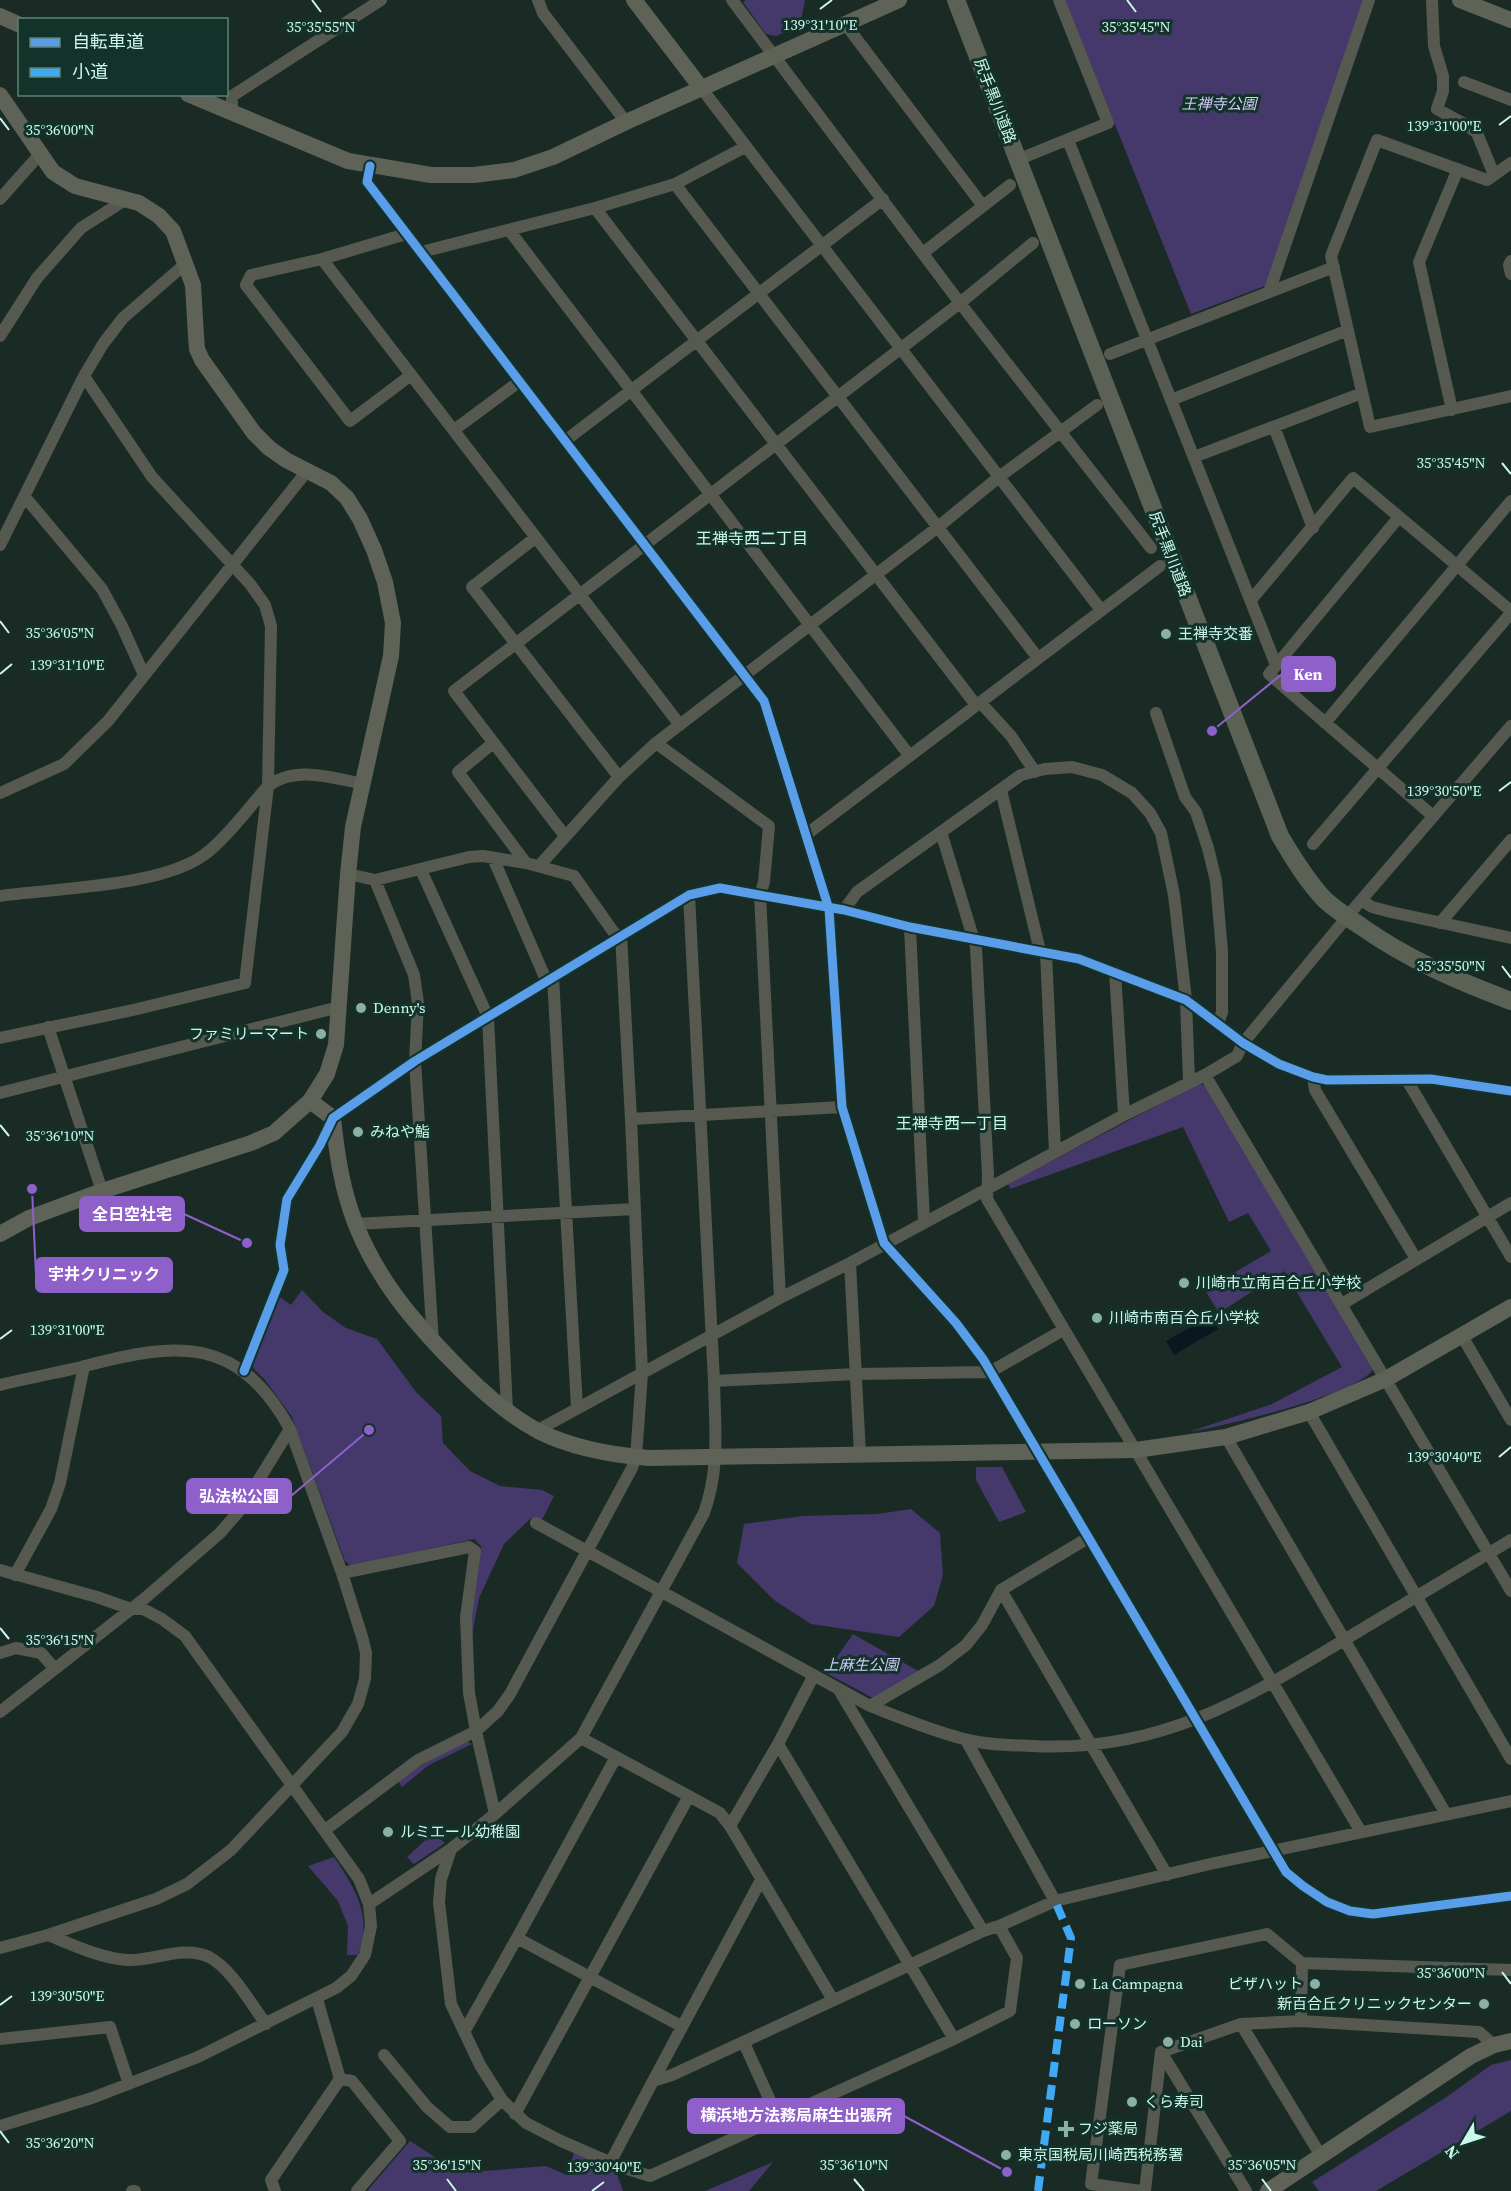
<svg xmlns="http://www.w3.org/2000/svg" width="1511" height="2191" font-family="'Source Serif 4','Noto Sans JP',serif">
<rect width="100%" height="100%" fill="#1a2b26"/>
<path fill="#44396a" d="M746 0H805L800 26 776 36 766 34 743 2Z
M1065 0H1364L1265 286 1191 314Z
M1200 1083 1207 1088 1373 1369C1361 1394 1220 1427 1189 1432L1272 1404 1342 1367 1284 1271 1219 1313 1205 1290 1271 1251 1248 1213 1229 1222 1183 1127 1010 1189 1008 1184Z
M302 1290 323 1312 346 1328 377 1339 416 1392 441 1416 443 1443 470 1471 500 1486 542 1490 554 1496 541 1522 534 1518 530 1519 504 1544 479 1598 472 1635 471 1622 480 1554 481 1546 474 1539 351 1566 345 1561 292 1417 265 1380 253 1368 252 1364 280 1297 291 1305Z
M976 1467H1002L1026 1512 999 1522 976 1480Z
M911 1509 940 1533 943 1575 934 1606 899 1637 811 1624 774 1600 737 1563 744 1524 803 1516 877 1514Z
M853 1634 920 1672 873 1698 826 1673Z
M466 1741 472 1744 429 1765 402 1787 398 1781 416 1768Z
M433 1833 445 1843 414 1864 407 1857Z
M334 1857C355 1888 373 1916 358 1955H347L348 1926 338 1901 308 1866Z
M1511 2060V2111L1376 2191H1319L1312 2182 1445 2098 1491 2065Z
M410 2141 459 2173 546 2166 567 2175 574 2153 615 2169 623 2191H367Z
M773 2162 749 2191H705Z"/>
<path fill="#091820" d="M1211 1316 1218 1329 1174 1355 1166 1341Z"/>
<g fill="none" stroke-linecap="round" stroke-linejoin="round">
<path stroke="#565950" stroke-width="12" d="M538 0 543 13 626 122
M732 0 960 303 1151 548
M1432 0 1434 46 1443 76V91L1437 109 1468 126 1477 133 1494 175
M846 25 983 206
M1464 82 1511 100
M702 89 1101 610
M232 114V96L381 0
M1068 140 1276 665
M1017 160 1108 123 1059 0
M1511 163 1487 180 1377 140 1331 256 1370 427 1511 396
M370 166 367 182 764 701 829 909 842 1107 884 1243 956 1323 983 1359 1286 1872 1303 1886 1327 1902 1350 1911 1373 1914 1511 1896
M675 184 1038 658
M0 199 40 154
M595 208 976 705
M509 230 909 755
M406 234 322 259 251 275 246 285 350 421 411 375
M421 252 595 208 675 184 745 147
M923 253 1010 185
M322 259 680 725
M1511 261 1509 265 1511 274
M1269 292 1369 0
M0 336 37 278 81 228 125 200
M1110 354 1334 267
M1171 400 1348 330
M1452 410 1419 262 1458 169
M1274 427 1313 528
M454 430 520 381
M566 440 883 199
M1194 457 1362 393
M25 497 102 589 122 626 144 675
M1399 517 1269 674 1433 816
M535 538 472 587 619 777
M0 545 84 376 103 344 123 318 184 265
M1251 600 1353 478 1511 611
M980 702 1011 736 1035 772
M1156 713 1185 797 1196 812 1208 848 1216 881 1222 952V1012L1218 1024
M1325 723 1511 501
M493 743 458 772 526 863
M656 743 769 826 764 882 760 895 780 1298
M1001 790 1040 951
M0 793 64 764 108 721 307 471
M941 832 976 947 988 1175 987 1199 1361 1832
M807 834 1160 566
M565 836 454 691 960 303 1033 243
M1313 844 1511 613
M493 858 547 982
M539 866 619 777 656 743 938 527 999 477 1097 405
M421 870 488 1017 507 1410
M348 874 375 880 469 857 483 856 526 863 574 876 617 937
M375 880 414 975 418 1003 415 1061 433 1342
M0 896C56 888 168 887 209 851 230 834 250 806 268 786 296 765 332 778 364 784
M1361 900 1372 907 1391 912 1511 938
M844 910 857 892 1021 775 1045 769 1072 767 1102 775 1132 793 1150 813 1161 833 1174 895 1186 1000 1189 1081
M1440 923 1511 840
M910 927 924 1222
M1046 953 1055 1152
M1115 972 1124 1115
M553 977 577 1408
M48 1027 102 1191
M0 1038 133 1010 245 983 268 786 271 626 265 605 250 584 152 477 84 376
M1205 1075 1511 1591
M1313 1077 1315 1090 1416 1259
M1407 1080 1511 1257
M0 1093 339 1007
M631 1119 842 1107
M355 1224 634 1209
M850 1263 860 1454
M1342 1304 1511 1203
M1462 1336 1511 1420
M244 1371 284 1270 280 1245 287 1199 320 1145 333 1118 415 1061 689 895 720 888 844 910 910 927 1079 959 1186 1000 1243 1043 1279 1064 1313 1077 1327 1080 1431 1079 1511 1091
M714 1381 856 1374 990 1372 1063 1330
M0 1385C28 1378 57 1373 85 1366 179 1341 238 1336 290 1429L342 1573 363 1640 366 1653 365 1679 358 1704 342 1732 231 1850 187 1884 156 1899 48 1935 0 1948
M1309 1412 1511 1759
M538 1430 780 1298 850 1263 1124 1115 1205 1075 1237 1056 1243 1043 1357 905 1511 726
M1226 1437 1446 1814
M536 1523 870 1706C901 1718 932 1731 964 1739 985 1745 1010 1745 1032 1746 1163 1753 1251 1696 1359 1631 1410 1600 1460 1571 1511 1540
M0 1570 97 1597 131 1609H143L162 1619 185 1636 359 1879 369 1904 371 1926 365 1955 351 1976 336 1988 198 2057 92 2098 0 2126
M342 1573 469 1547 475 1551 466 1617 469 1693 476 1731 495 1814
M15 1575 51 1509 60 1483 84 1366
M1001 1590 1167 1875
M0 1653 16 1648 41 1653 54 1668
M839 1690 983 1931
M870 1706 940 1665 966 1645 982 1625 1001 1590 1088 1538
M0 1712 144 1599 220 1533 240 1510 290 1429
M581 1738 720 1813 730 1826 833 2000
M966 1740 1055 1901
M778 1744 954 2039
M730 1826 778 1744 814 1675
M325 1830 418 1760 476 1731 498 1711 510 1694 632 1468 636 1457 642 1373 631 1119 621 935
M451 1849 441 1879 439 1902 451 2004 480 2065 502 2100 526 2123 561 2141 621 2167 650 2176 954 2039 1010 2011 1017 1958 999 1926
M369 1904 451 1849 495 1814 581 1738 704 1513C720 1468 715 1428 714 1381L689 895
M48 1935C73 1945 100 1958 127 1960 154 1961 183 1945 209 1957 231 1968 251 2004 266 2024
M517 1938 681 2026
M1301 2021 1302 1963
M1241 2024 1321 2156
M464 2032 517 1938 616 1757
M0 2039 110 2027 129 2084
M744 2043 778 2118
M1161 2052 1246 2191
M384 2055 427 2107 450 2127H472L502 2100
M340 2079 352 2081 400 2141 357 2191
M653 2081 761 1880
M515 2114 689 1796
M610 2163 653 2081 672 2075 983 1931 999 1926 1055 1901 1210 1864 1511 1801
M132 2191H135
M275 2191 271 2180 340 2079 317 1999
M1141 2191 1091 2184 1120 1965 1267 1934 1302 1963 1511 1970
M1145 2191 1161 2052 1241 2024 1301 2021 1479 2032 1494 2045"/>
<path stroke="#5f6357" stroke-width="16" d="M634 0 702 89
M1460 0 1511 20
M0 16 20 25
M188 94 348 161 431 175H474L514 170 553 157 626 122 899 0
M0 95 53 172 75 186 139 203 159 216 173 231 193 285 196 336 197 349 202 360 254 433 269 448 286 460 331 483 347 498 360 519 374 550 385 582 393 623 391 656 353 827 348 874 336 1045 327 1074 310 1101 274 1133 251 1143 102 1191 29 1218 0 1234
M310 1101 333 1118C337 1155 342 1190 356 1225 378 1280 412 1320 453 1362 478 1388 506 1414 538 1431 572 1448 611 1455 649 1458L1136 1450 1226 1437 1309 1412 1386 1379 1511 1307
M1268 2191 1471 2056 1494 2045 1511 2041"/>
<path stroke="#5b6155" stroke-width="18" d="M956 0 1280 836C1293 858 1307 881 1325 900 1336 910 1350 919 1362 927 1409 960 1458 981 1511 1001"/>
<path stroke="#3fa9f5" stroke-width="8" stroke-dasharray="15 8" stroke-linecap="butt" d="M1038 2191 1071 1938 1055 1901"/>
<g stroke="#13322a" stroke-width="13">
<path id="cycleway" d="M370 166 367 182 764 701 829 909 842 1107 884 1243 956 1323 983 1359 1286 1872 1303 1886 1327 1902 1350 1911 1373 1914 1511 1896
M244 1371 284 1270 280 1245 287 1199 320 1145 333 1118 415 1061 689 895 720 888 844 910 910 927 1079 959 1186 1000 1243 1043 1279 1064 1313 1077 1327 1080 1431 1079 1511 1091"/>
</g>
<use href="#cycleway" stroke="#5a9eea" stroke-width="9"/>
</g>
<path fill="none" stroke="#caf8ea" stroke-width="2" d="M312 0 321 12M1127 0 1136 12M820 9 832 0M0 118 9 130M1499 125 1511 116M1502 463 1511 474M0 621 9 633M0 674 12 664M1499 791 1511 782M1502 966 1511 978M0 1125 9 1136M0 1339 12 1330M1499 1457 1511 1447M0 1628 9 1639M1502 1972 1511 1984M0 2005 12 1996M0 2131 9 2143M447 2179 456 2191M854 2179 864 2191M1262 2179 1271 2191M592 2191 604 2182"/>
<g fill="#8cb0a5" stroke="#13322a" stroke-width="2">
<circle cx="1166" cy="634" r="6"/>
<circle cx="361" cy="1008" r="6"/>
<circle cx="321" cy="1034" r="6"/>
<circle cx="358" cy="1132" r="6"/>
<circle cx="1184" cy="1283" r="6"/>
<circle cx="1097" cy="1318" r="6"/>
<circle cx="388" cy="1832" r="6"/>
<circle cx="1080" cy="1984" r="6"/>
<circle cx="1315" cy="1984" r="6"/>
<circle cx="1484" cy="2004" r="6"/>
<circle cx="1075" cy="2024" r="6"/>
<circle cx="1168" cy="2042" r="6"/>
<circle cx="1132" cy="2102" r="6"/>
<path d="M1063 2120h6v6h6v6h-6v6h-6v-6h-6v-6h6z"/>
<circle cx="1006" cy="2155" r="6"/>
</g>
<g text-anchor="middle" stroke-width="6" stroke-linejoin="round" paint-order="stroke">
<g font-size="15" fill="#caf8ea" stroke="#13322a">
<text transform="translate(995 101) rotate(69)" y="5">尻手黒川道路</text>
<text transform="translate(1170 554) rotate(69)" y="5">尻手黒川道路</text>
</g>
<g font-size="15" font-style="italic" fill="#d2c9f8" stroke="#13322a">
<text x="1219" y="109">王禅寺公園</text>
<text x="861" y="1670">上麻生公園</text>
</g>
<g font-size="15" fill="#caf8ea" stroke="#13322a" text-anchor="start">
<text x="1178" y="639">王禅寺交番</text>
<text x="373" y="1013">Denny's</text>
<text x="309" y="1039" text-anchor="end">ファミリーマート</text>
<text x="370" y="1137">みねや鮨</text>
<text x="1196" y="1288">川崎市立南百合丘小学校</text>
<text x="1109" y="1323">川崎市南百合丘小学校</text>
<text x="400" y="1837">ルミエール幼稚園</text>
<text x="1092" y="1989">La Campagna</text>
<text x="1303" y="1989" text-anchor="end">ピザハット</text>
<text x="1472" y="2009" text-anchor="end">新百合丘クリニックセンター</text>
<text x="1087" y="2029">ローソン</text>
<text x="1180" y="2047">Dai</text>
<text x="1144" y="2107">くら寿司</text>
<text x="1078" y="2134">フジ薬局</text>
<text x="1018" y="2160">東京国税局川崎西税務署</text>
</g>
<g font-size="16" fill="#caf8ea" stroke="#13322a">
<text x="752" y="544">王禅寺西二丁目</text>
<text x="952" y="1129">王禅寺西一丁目</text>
</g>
</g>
<g font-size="15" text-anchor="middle" fill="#caf8ea" stroke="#13322a" stroke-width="6" stroke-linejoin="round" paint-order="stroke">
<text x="820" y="30">139°31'10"E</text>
<text x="321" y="32">35°35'55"N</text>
<text x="1136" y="32">35°35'45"N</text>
<text x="1444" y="131">139°31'00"E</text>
<text x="60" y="135">35°36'00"N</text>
<text x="1451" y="468">35°35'45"N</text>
<text x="60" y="638">35°36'05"N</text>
<text x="67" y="670">139°31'10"E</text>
<text x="1444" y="796">139°30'50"E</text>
<text x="1451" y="971">35°35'50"N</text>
<text x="60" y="1141">35°36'10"N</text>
<text x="67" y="1335">139°31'00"E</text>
<text x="1444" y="1462">139°30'40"E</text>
<text x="60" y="1645">35°36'15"N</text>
<text x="1451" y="1978">35°36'00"N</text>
<text x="67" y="2001">139°30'50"E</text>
<text x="60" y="2148">35°36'20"N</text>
<text x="447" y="2170">35°36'15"N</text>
<text x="854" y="2170">35°36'10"N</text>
<text x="1262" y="2170">35°36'05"N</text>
<text x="604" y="2172">139°30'40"E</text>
</g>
<path fill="none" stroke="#8f5fca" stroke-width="2" d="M1212 731L1282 674M247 1243L184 1214M32 1189L36 1275M369 1430L291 1496M1007 2172L904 2116"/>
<g fill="#8f5fca" stroke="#13322a" stroke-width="2">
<circle cx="1212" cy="731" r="6"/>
<circle cx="247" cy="1243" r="6"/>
<circle cx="32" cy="1189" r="6"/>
<circle cx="369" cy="1430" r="6"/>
<circle cx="1007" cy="2172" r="6"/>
</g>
<g fill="#8f5fca" stroke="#8f5fca" stroke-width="2">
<rect x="1282" y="657" width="53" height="34" rx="6"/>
<rect x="80" y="1197" width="104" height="34" rx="6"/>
<rect x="36" y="1258" width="136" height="34" rx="6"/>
<rect x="187" y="1479" width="104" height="34" rx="6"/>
<rect x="688" y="2099" width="216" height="34" rx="6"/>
</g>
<g font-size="16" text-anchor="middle" font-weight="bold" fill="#fff">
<text x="1308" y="680">Ken</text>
<text x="132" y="1220">全日空社宅</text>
<text x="104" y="1280">宇井クリニック</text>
<text x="239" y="1502">弘法松公園</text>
<text x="796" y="2121">横浜地方法務局麻生出張所</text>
</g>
<rect x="18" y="18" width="210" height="78" fill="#13322a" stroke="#5c8177" stroke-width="1.5"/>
<rect x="30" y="38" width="30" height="9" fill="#5a9eea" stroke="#5c8177" stroke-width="1.5"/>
<text x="72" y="48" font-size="18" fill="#caf8ea">自転車道</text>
<rect x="30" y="68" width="30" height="9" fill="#3fa9f5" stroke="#5c8177" stroke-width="1.5"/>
<text x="72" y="78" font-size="18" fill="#caf8ea">小道</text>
<g transform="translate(1463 2143) rotate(231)" stroke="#13322a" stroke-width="4.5" paint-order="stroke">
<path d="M0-4.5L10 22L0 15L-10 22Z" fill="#caf8ea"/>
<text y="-9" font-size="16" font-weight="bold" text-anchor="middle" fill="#caf8ea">N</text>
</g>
</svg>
